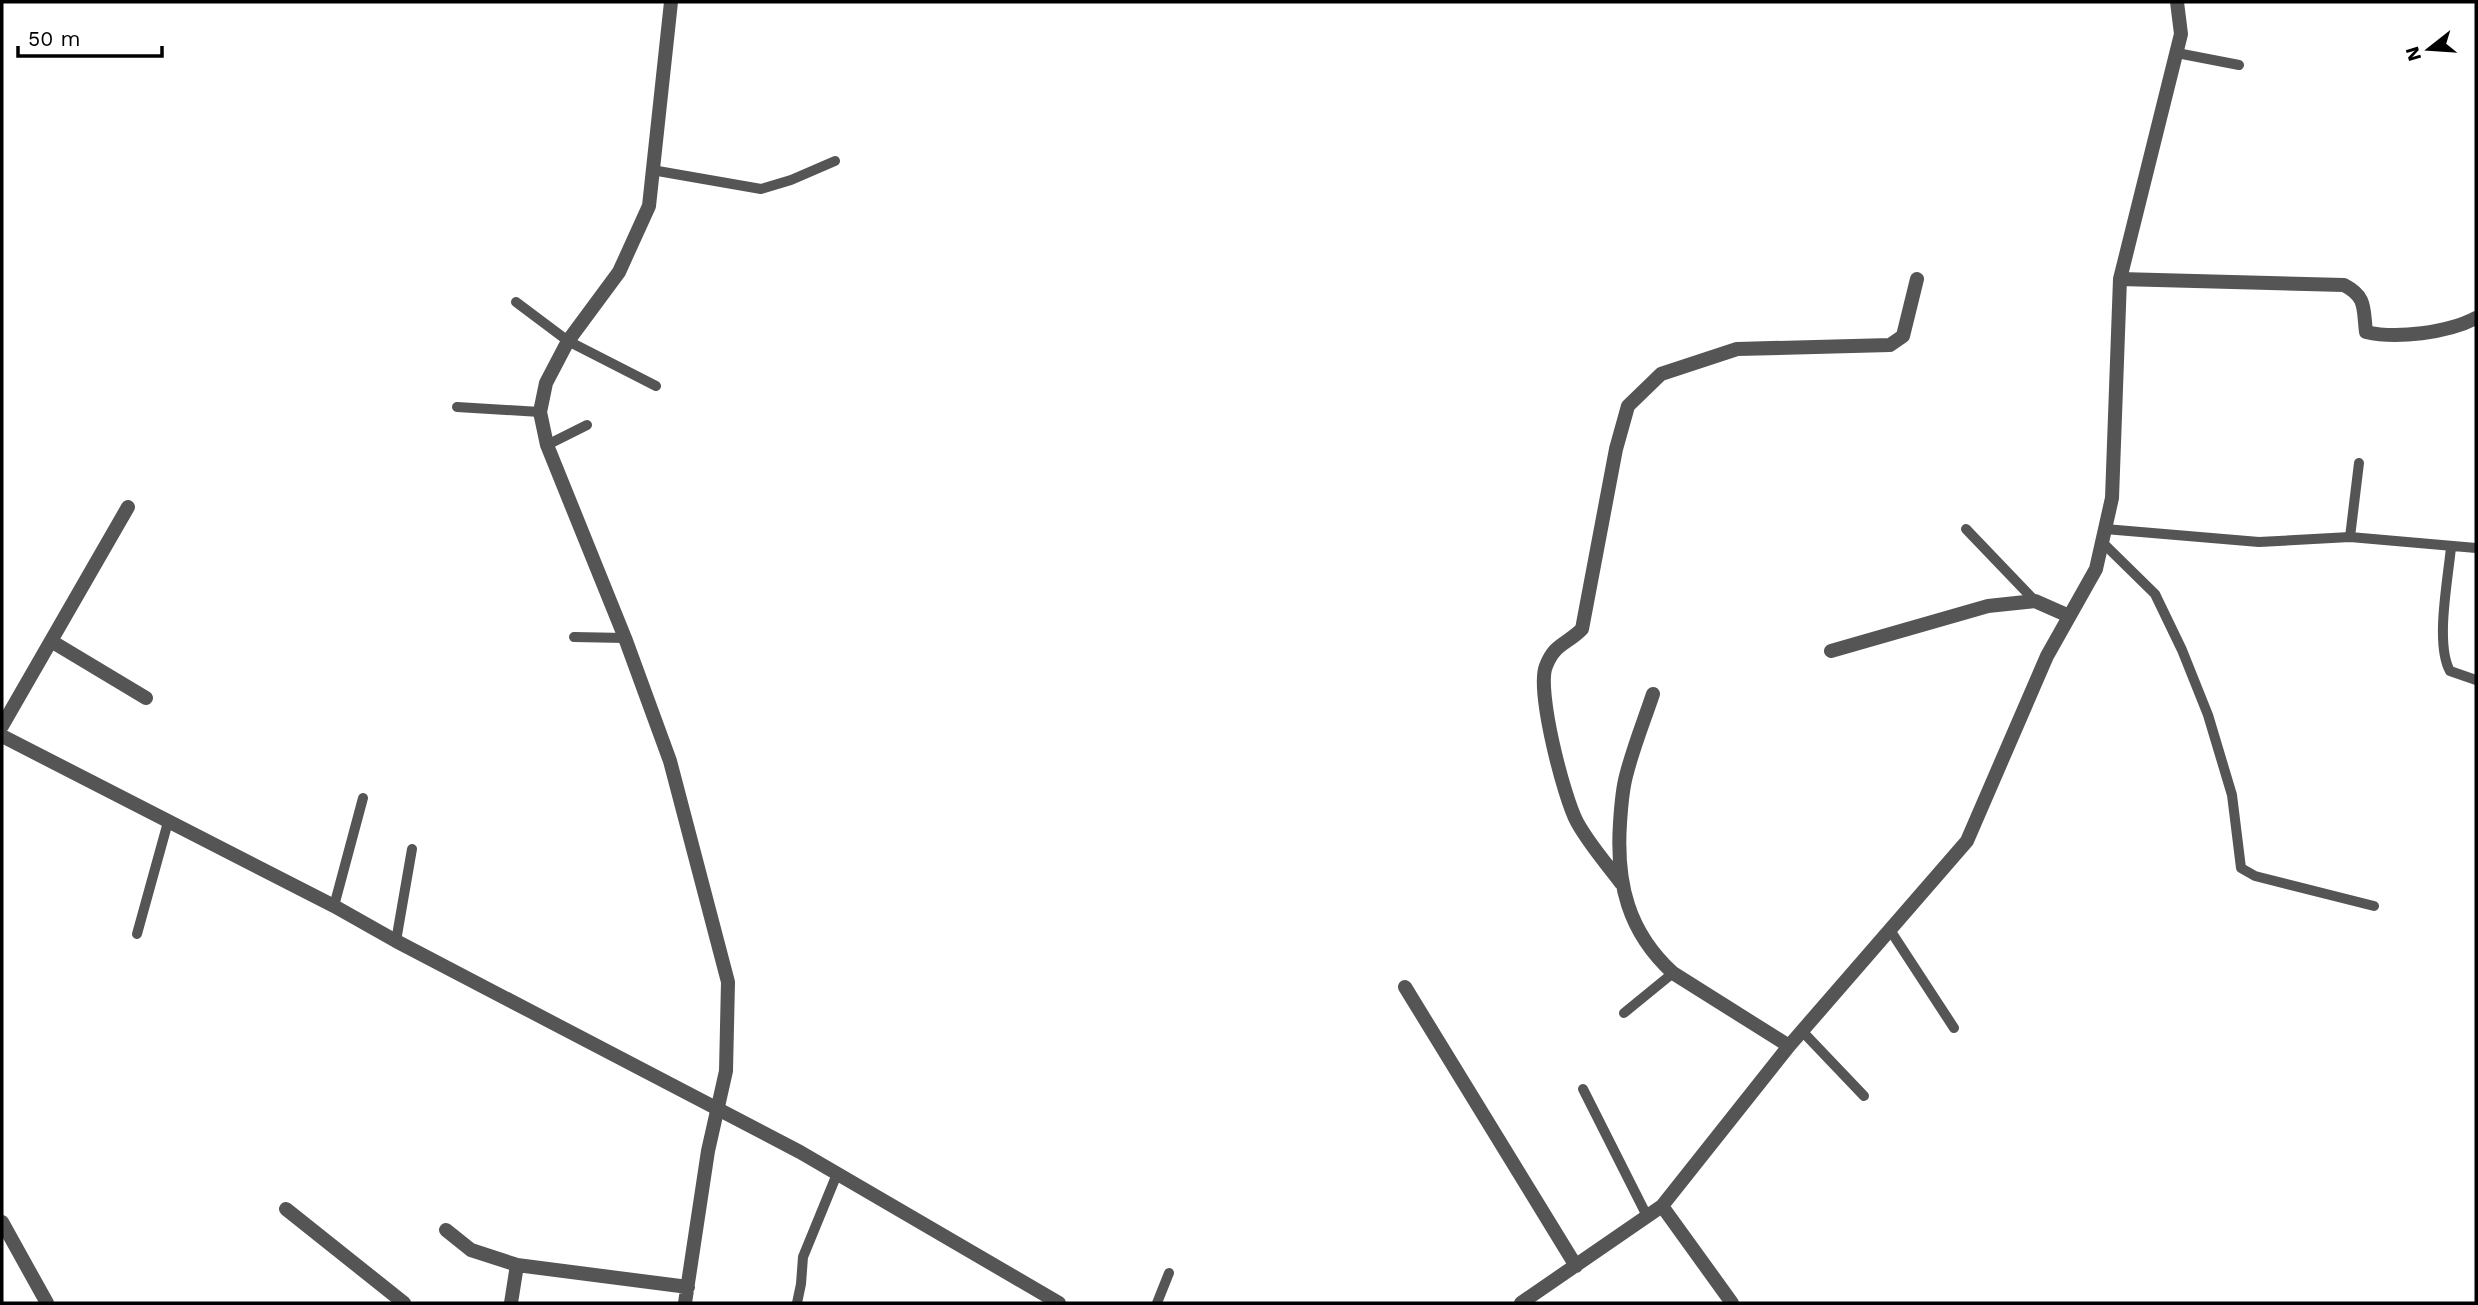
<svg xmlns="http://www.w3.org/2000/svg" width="2478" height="1305" font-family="'Work Sans',sans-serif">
<rect width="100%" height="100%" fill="#fff"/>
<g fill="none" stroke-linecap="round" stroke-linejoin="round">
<path stroke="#555" stroke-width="10" d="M2177 53 2239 65
M652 170 761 189 791 180 835 161
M516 302 568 341 656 386
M457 407 540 412
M547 445 587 425
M1966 529 2035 601
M2105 529 2259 542 2350 537 2476 548
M2350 537 2359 463
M2102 542 2155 594 2182 650 2208 715 2232 795 2241 868 2255 876 2374 906
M2451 547C2448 580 2435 644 2450 671L2476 680
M574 637 625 638
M334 906 363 798
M1890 930 1954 1028
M137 934 168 822
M396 941 412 849
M1624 1013 1673 973
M1802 1031 1864 1096
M1583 1089 1647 1216
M797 1303 801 1284 803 1257 837 1174
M1157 1303 1169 1273"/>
<path stroke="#555" stroke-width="14" d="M671 2 649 206 619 272 568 341 546 383 540 412 547 445 625 638 670 761 728 982 726 1071 708 1151 685 1303
M2120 279 2344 285C2367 297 2363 308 2366 332 2396 339 2448 333 2476 318
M51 641 146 698
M1831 651 1988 606 2035 601 2069 616
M1653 694C1644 721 1633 748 1626 776 1622 791 1621 808 1620 823 1616 883 1628 932 1673 973L1789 1046
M2 726 128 507
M1621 883C1606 863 1589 844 1577 822 1564 798 1536 690 1546 666 1555 643 1566 645 1582 629L1616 449 1628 406 1661 374 1737 349 1890 345 1903 336 1917 279
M1405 987 1576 1266
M1662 1206 1732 1303
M286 1209 404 1303
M2 1222 47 1303
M446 1230 471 1250 517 1265 688 1287
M511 1303 517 1265
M1521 1303 1662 1206 1789 1046 1967 841 2047 656 2096 569 2112 498 2120 279 2181 34 2177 2"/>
<path stroke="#555" stroke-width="14" d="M2 736 334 906 396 941 800 1152 1059 1303"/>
</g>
<rect width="2478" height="1305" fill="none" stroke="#000000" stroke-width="7"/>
<g transform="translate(2429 49) rotate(253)" stroke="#ffffff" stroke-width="5" paint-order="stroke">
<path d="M0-5L12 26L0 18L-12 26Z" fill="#000000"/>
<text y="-10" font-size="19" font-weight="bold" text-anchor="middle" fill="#000000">N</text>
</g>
<path d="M18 46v10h144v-10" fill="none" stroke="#000000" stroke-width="3.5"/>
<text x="28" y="46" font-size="21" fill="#000000" stroke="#ffffff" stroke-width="5" paint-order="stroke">50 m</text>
</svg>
